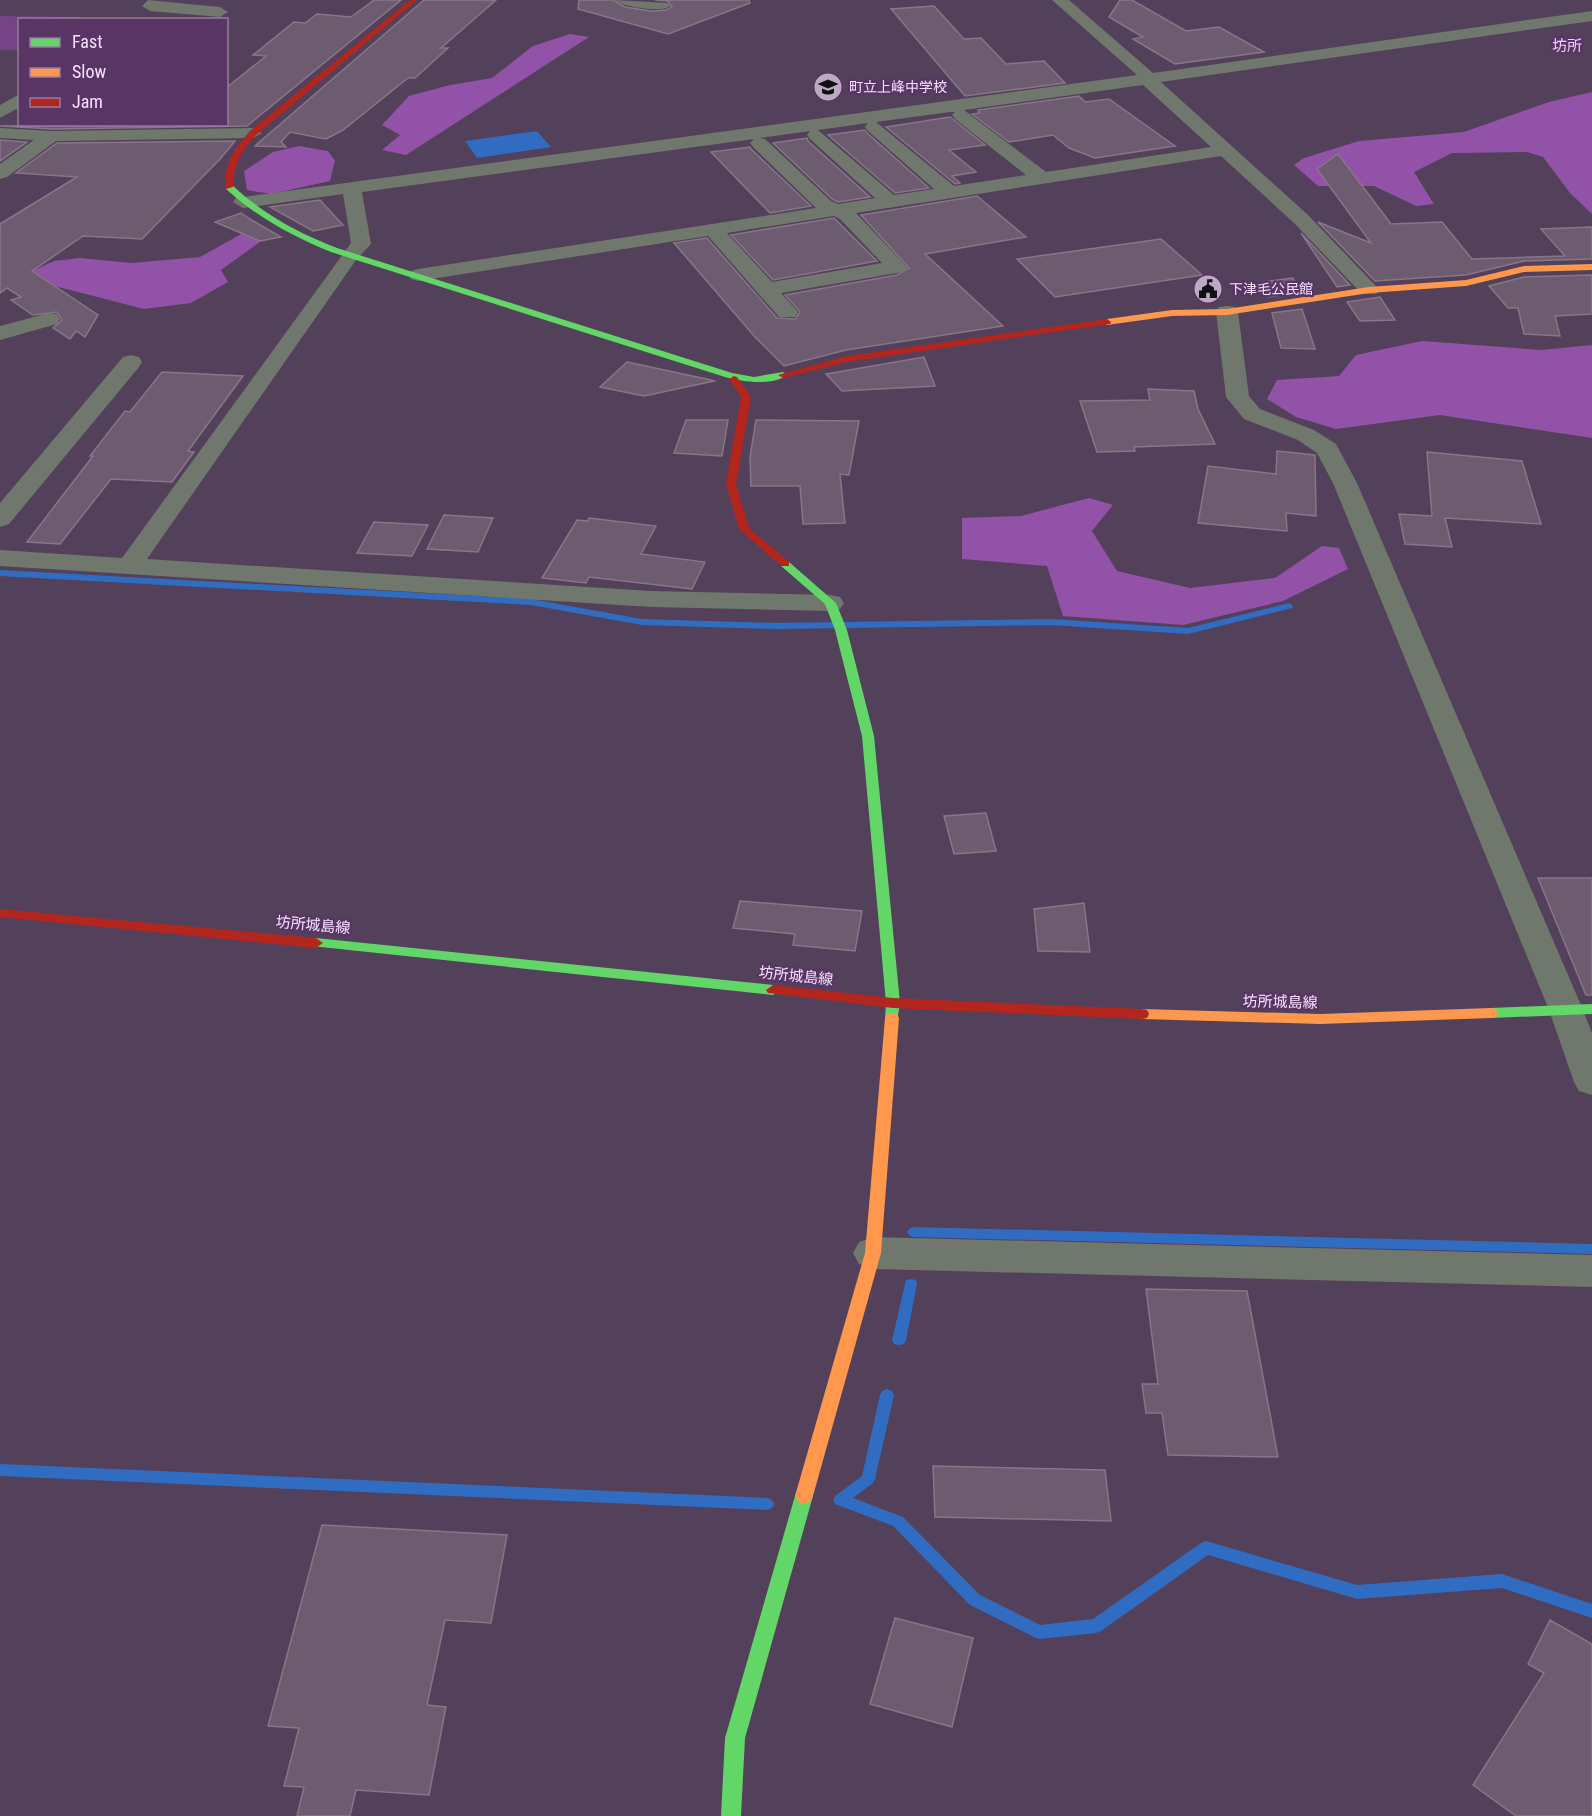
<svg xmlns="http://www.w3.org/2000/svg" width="1592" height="1816" font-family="'Roboto Condensed','Noto Sans JP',sans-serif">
<rect width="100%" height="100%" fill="#53405a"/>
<path fill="#754386" d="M0 16 76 17 73 19 20 20 19 50H0Z"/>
<path fill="#9252a8" d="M570 34 589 37 406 155 382 150 400 135 382 125 409 96 450 85 492 78 533 46Z
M1592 92V214L1570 193 1543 157 1527 152 1452 153 1414 172 1434 204 1416 206 1374 186H1318L1294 165 1304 158 1359 141 1464 132 1549 102Z
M299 146 328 151 335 161 330 181 271 194 247 190 244 171 273 152Z
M243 233 268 236 221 270 228 282 191 303 144 309 39 282 32 271 54 261 80 258 132 263 200 257Z
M1422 341 1541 350 1592 345V438L1440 415 1336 429 1296 417 1267 399 1277 380 1339 376 1356 355Z
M1089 498 1113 505 1092 531 1117 571 1190 588 1275 578 1322 546 1339 548 1348 569 1283 601 1183 625 1063 616 1047 566 962 559V518L1021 516Z"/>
<path fill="#306dc2" d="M537 131 551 147 477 158 465 141Z"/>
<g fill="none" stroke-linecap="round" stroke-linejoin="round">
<path fill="#306dc2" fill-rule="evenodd" d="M0 570 531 599 642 619 775 623 1051 619 1188 628 1289 603 1293 606 1292 608 1188 634 1051 625 775 629 642 625 531 605 0 576Z
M913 1227 1592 1244V1254L913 1237 909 1235 907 1232 909 1229Z
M911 1279 916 1280 917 1284 906 1340 904 1344 899 1345 894 1344 892 1340 905 1284 906 1280Z
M887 1389 892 1391 894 1395 875 1479 873 1483 853 1498 903 1517 980 1595 1040 1625 1093 1619 1201 1543 1206 1541 1357 1585 1502 1574 1592 1604V1618L1502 1588 1357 1599 1208 1555 1101 1631 1096 1633 1039 1639 1034 1637 970 1605 893 1526 835 1504 833 1500 835 1496 862 1476 880 1395 882 1391Z
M0 1464 767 1498 772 1500 774 1504 772 1508 767 1510 0 1476Z"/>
</g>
<path fill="#6d5b6f" stroke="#897589" stroke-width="1.5" d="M374 0H401L247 126 52 129 0 126 226 124V88L266 56 253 55 294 22 305 23 317 14 351 17Z
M424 0H496L441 48H448L415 78H408L343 130 326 139 290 132 281 142 286 147 255 146Z
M579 0H613L625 7 651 11 666 10 672 7 668 1 655 0H749L750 3 668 34 578 9Z
M1120 0H1132L1186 31 1219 27 1264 52 1175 64 1133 39 1143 37 1109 17Z
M934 6 964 39 981 38 1006 64 1044 61 1065 83 965 96 891 9Z
M1079 96 1085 102 1109 99 1175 146 1095 158 1069 148 1053 135 1009 142 972 114 980 113 978 110Z
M950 117 985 145 949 150 976 172 952 176 960 183 955 184 886 127Z
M865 130 867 133 929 188 895 193 828 135Z
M807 138 808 141 870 197 838 202 832 199 773 143Z
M0 140 27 142 0 161Z
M235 141 221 158 142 239 83 236 32 271 98 315 85 337 76 331 70 339 53 328 62 320 57 312 33 315 11 300 21 297 7 288 0 293V224L77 177 16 173 57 143Z
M750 147 751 149 811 206 770 213 711 152Z
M1338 154 1391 224 1442 222 1472 259 1565 256 1541 229 1592 227V259L1524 261 1466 275 1375 281 1318 222 1371 243 1317 169Z
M977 196 1026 237 925 254 1003 326 846 350 784 366 755 337 674 243 707 238 777 318 795 319 800 312 785 295 897 275 909 268 861 215Z
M320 200 343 225 313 231 270 207Z
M241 213 253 221 281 237 260 241 215 222Z
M834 218 877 261 773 280 731 235Z
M1301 233 1350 285 1337 287Z
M1161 239 1202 275 1055 297 1017 259Z
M1592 275V314L1555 316 1560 336 1524 334 1518 308H1508L1489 286 1524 277Z
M1293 278 1297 293 1268 297 1263 282Z
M1380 297 1395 320 1360 321 1347 302Z
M1302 309 1315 349 1281 348 1272 313Z
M924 357 935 386 842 391 826 374Z
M627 362 711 380 714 381 644 396 600 387Z
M162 372 243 376 188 451 194 452 172 482 111 479 60 544 27 542 93 456H90L125 411 130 412Z
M1148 389 1194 391 1198 409 1215 444 1134 447 1135 451 1097 452 1080 401 1150 400Z
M686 420H728L722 456 674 453Z
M756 420 859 421 849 475 840 474 845 523 803 524 800 486H751L750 457Z
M1277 451 1315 455 1316 516 1286 513 1287 531 1198 523 1208 466 1276 474Z
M1427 452 1522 461 1541 524 1445 518 1452 547 1405 544 1399 514 1432 516Z
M444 515 493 518 478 552 427 549Z
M589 518 656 526 641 554 705 562 692 589 589 577 586 583 542 578 577 520 588 521Z
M374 522 428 525 412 556 357 553Z
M986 813 996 851 954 854 944 816Z
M1538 878H1592V995H1586Z
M740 901 862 911 855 951 793 945 795 934 733 928Z
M1084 903 1090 952 1038 951 1034 909Z
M1146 1289 1247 1291 1278 1457 1168 1455 1162 1413H1146L1142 1384H1158Z
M933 1466 1105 1470 1111 1521 935 1517Z
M322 1525 507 1535 491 1623 445 1620 427 1705 446 1707 429 1795 356 1790 350 1816H297L304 1787 284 1786 299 1728 268 1726Z
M895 1618 973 1638 952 1727 870 1704Z
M1550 1620 1592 1644V1816H1516L1473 1785 1544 1673 1528 1664Z"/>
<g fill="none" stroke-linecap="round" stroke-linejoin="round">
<path fill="#70776d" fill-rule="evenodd" d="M148 0 220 7 228 12 220 17 150 11 142 6Z
M615 0 668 3 670 6C663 13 622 7 615 0Z
M1052 0H1069L1153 73 1592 11V21L1161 82 1308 215 1376 286 1380 290 1376 294H1362L1294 223 1221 156 856 213 907 267 904 271 897 273 781 293 798 312 795 317H779L708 236 418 281 411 279 408 275 411 271 418 269 816 208 753 147 750 143 754 139 362 192 371 244 356 260 147 559 651 591 830 595 840 597 844 603 840 609 830 611 651 607 0 566V550L122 558 351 243 343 194 243 208 233 202 236 198 1137 75ZM1143 85 1211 147 1046 172 964 110ZM950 112H955L952 115 955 119 1026 175 954 186 876 122ZM868 123 865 127 868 131 934 189 894 195 818 130ZM810 131 807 135 810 139 875 198 838 204 831 201 765 139 760 138ZM834 216 840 219 882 263 772 282 727 233Z
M20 94V107L0 118V105Z
M0 128 52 131 253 128 262 133 253 138 56 141 7 177 0 179V164L34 140 0 138Z
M1227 306 1235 307 1238 312 1249 396 1260 409 1314 430 1336 444 1357 483 1583 1010 1592 1033V1095L1579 1091 1574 1082 1549 1010 1333 483 1317 453 1298 440 1244 419 1226 397 1216 312 1219 307Z
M49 313 57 314 60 319 57 324 0 340V326Z
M131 355 139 357 142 362 139 367 9 524 0 527V503L123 357Z
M873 1237 1592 1255V1287L873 1269 859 1264 853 1253 859 1242Z"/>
<path fill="#63d668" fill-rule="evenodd" d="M226 185H232C263 214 298 233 337 248L732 373 754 377 783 372 788 375C771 386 744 382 725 377L331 252C292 236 257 217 226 189Z
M785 561 789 562 836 603 847 630 874 736 900 1003 897 1022H887L885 1018 886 1003 862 736 835 630 825 604 781 566V562Z
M316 938 773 985 780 990 773 995 311 946 309 943 311 940Z
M1592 1004V1014L1491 1018 1486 1017 1484 1013 1486 1009 1491 1008Z
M804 1488 810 1490 813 1496 745 1738 741 1816H721L725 1738 795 1496 798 1490Z"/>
<path fill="#ff974d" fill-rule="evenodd" d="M1592 264V270L1524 272 1466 286 1369 293 1227 315 1172 316 1107 325 1103 322 1107 319 1172 310 1227 309 1369 287 1466 280 1524 266Z
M1491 1008 1496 1009 1498 1013 1496 1017 1491 1018 1320 1024 1142 1019 1137 1018 1135 1014 1137 1010 1142 1009 1320 1014Z
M892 1013 897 1014 899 1018 881 1253 813 1496 810 1502 804 1504 798 1502 795 1496 865 1253 885 1018 887 1014Z"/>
<path fill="#b3261e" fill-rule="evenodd" d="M410 0H417L256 135C241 151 233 165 233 187L226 189C221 167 236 147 250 131Z
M1107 319 1111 322 1110 324 847 362 783 378 778 375 847 356Z
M734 376 737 377 751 397 736 484 749 528 789 562V566H781L739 529 726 484 741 397 729 379Z
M0 909 316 938 323 943 316 948 0 917Z
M773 985 893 998 1142 1009 1147 1010 1149 1014 1147 1018 1142 1019 893 1008 768 993 766 990Z"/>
</g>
<defs>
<g id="school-disc" transform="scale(1.5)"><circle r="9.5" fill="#bea9c5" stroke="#593565"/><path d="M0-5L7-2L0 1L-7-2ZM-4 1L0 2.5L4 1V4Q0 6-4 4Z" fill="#111"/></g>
<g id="civic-disc" transform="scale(1.5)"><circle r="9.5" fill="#bea9c5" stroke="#593565"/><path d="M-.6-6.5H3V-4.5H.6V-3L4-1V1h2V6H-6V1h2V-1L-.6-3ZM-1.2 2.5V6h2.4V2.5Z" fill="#111"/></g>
</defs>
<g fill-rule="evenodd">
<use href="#school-disc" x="828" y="87"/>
<use href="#civic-disc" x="1208" y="289"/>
</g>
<g text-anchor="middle" stroke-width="4.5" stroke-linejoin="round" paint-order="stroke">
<g font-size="14" fill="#f7e2ff" stroke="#593565" text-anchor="start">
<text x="849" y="92">町立上峰中学校</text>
<text x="1229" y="294">下津毛公民館</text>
</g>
<g font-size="15" fill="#f2d0fe" stroke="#593565">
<text x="1567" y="51">坊所</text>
</g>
<g font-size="15" fill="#f7e2ff" stroke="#593565">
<text transform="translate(313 925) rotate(5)" y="5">坊所城島線</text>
<text transform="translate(796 976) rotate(6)" y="5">坊所城島線</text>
<text transform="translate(1280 1002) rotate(1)" y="5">坊所城島線</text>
</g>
</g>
<rect x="18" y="18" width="210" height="108" fill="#593565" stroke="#987aa3" stroke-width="1.5"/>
<rect x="30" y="38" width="30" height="9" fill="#63d668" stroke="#987aa3" stroke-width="1.5"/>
<text x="72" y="48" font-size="18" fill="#f7e2ff">Fast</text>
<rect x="30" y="68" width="30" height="9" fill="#ff974d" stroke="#987aa3" stroke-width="1.5"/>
<text x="72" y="78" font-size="18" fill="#f7e2ff">Slow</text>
<rect x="30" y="98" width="30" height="9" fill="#b3261e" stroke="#987aa3" stroke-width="1.5"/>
<text x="72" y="108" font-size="18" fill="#f7e2ff">Jam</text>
</svg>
